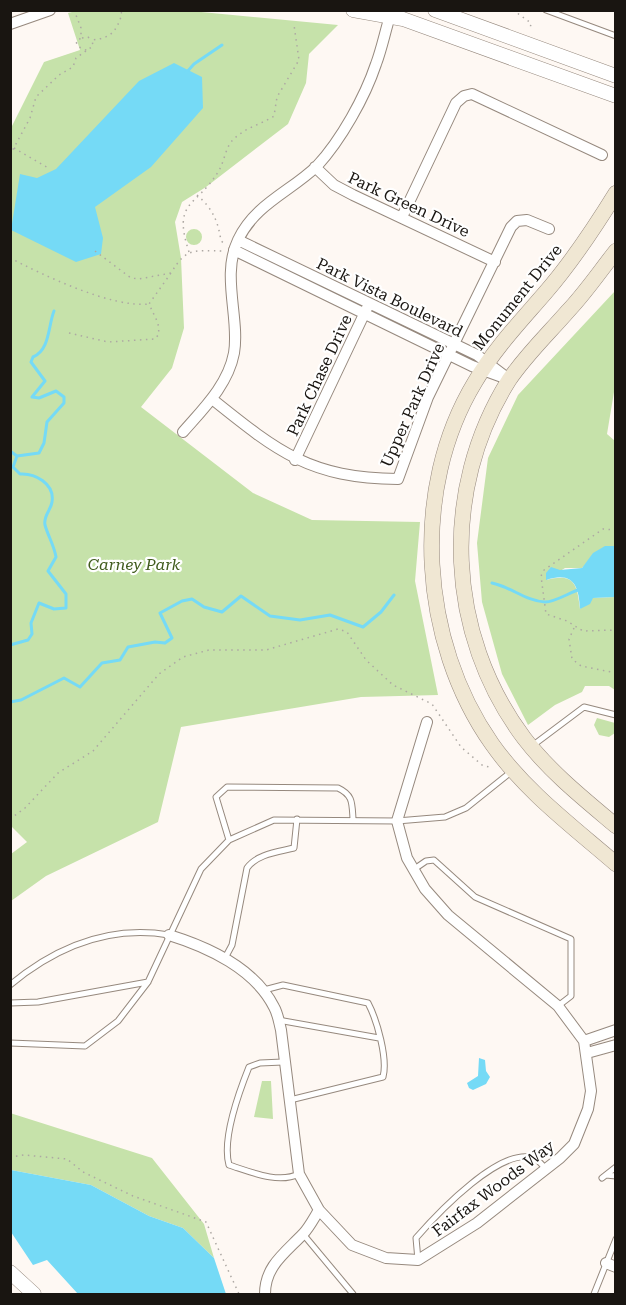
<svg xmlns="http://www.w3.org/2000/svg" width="626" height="1305" font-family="'Roboto Serif',serif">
<rect width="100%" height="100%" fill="#fef8f3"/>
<path fill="#c6e2aa" d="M76 11H191L338 25 309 54 306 83 288 124 206 187 182 202 175 222 181 258 184 328 172 368 141 407 253 493 312 520 420 522 415 581 438 695 361 697 181 727 158 822 46 876 11 901V854L27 842 10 825V130L44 62 80 50 68 13Z
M186 237a8 8 0 1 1 16 0a8 8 0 1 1-16 0Z
M615 291V386L607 434 615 441V546C597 546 594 556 582 568H565L546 580C574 573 577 583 580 609L592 598 615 597V690L609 686H585L582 692 555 705 528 725 502 674 482 602 477 543 488 458 518 395Z
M597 718 615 723V733L609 737 599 735 594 725Z
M262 1081H271L273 1119 254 1117Z
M10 1113 152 1158 204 1224 214 1258 183 1228 149 1216 91 1185 11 1170Z"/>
<path fill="#75daf6" d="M174 63 202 77 203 108 151 167 95 207 103 238 101 254 76 262 11 230 20 174 37 178 56 169 139 81Z
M605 546H615V597L593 598 590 604 580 609C579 584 572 571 546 580V573L551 567 560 570 582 568 593 553Z
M479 1058 485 1060 486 1071 490 1077 486 1084 473 1090 469 1088 467 1083 478 1076Z
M11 1170 91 1185 149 1216 183 1228 214 1258 226 1294H78L47 1260 33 1265 11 1232Z"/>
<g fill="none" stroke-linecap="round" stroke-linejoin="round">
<path stroke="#75daf6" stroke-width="3" d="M186 73 194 64 222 45
M10 451 17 456
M492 583C511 587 526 601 545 602 556 602 570 592 581 589
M10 645 28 640 32 634 31 623 39 603 54 609 66 608V594L48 571 56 557C54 545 48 536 45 525 43 516 51 510 52 502 55 483 34 473 20 474L13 467 17 456 39 453 44 443 47 422 64 403V397L56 391 39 398 32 397 45 381 31 362 33 357C50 350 48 326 54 311
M10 702 21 700 64 678 80 687 102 663 120 660 128 647 155 642 165 643 172 638 160 613 182 601 192 599 204 607 222 612 241 596 270 616 300 620 330 615 363 627 381 612 394 595"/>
<g stroke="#96897e" stroke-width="7">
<path id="service" d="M546 10 616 36
M532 746 584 707 616 715
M229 840 216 797 227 787 338 788C353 795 352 803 353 819
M413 870 426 861 434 860 475 897 571 939V996L558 1006
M225 958 232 945 247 868C257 854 278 852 294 848L297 819
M10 985C56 947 109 925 169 935
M264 990 283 985 368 1003C377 1020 388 1059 383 1077L290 1100
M10 1003 38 1002 148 982
M278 1020 379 1038
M10 1043 85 1046 118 1021 148 982 201 869 229 840 274 820 397 821 445 817 466 808 511 772
M283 1062 260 1063 249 1067C239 1092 222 1140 229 1165 251 1172 278 1184 299 1174
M606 1175 616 1176
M602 1178 616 1167
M303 1234 353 1294
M418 1260 416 1238C436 1215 503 1143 536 1159 539 1161 543 1166 546 1169
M594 1294 616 1239"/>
</g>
<g stroke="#96897e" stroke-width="12">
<path id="minor" d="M10 24 50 10
M315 167 334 185 353 195 495 262
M402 217 456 103 464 96 472 94 602 155
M238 240 477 355 510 380
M234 250 472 366 505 378
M212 399C278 452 310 478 398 479L428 397 511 227 517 221 527 220 549 229
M183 432C203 409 228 385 234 353 240 319 221 275 238 240 255 204 290 192 317 166 341 140 365 97 376 64 382 48 385 32 390 16
M295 460 367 308
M169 935C208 947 255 969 274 1007 278 1014 279 1022 281 1030L299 1174 319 1210 352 1245 386 1258 418 1260 477 1223 560 1158 574 1144 588 1109 591 1091 584 1041 558 1006 448 915 425 889 407 858 397 821 427 722
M584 1041 616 1030
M587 1053 616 1045
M606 1263 616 1267
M265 1294C265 1266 285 1253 303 1234 309 1228 314 1218 319 1210"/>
</g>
<g stroke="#96897e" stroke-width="15">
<path id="tertiary" d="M353 10 403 19 616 96
M435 10 616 76
M10 1272 34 1294"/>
</g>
<g stroke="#96897e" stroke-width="16">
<path id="secondary" d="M616 193C595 227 572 262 545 293 520 322 495 348 475 382 410 489 420 642 492 744 525 791 572 826 616 864
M616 251C600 271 586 292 568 311 548 334 526 355 509 380 440 490 446 634 524 738 550 772 584 799 616 826"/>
</g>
<path stroke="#ada8a3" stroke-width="1.5" stroke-dasharray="1.5 4.5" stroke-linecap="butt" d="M74 10 81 28V38L76 42 79 47 88 51
M513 10 531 23 530 30
M82 38 88 37 91 40
M14 148 50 169
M10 155 30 118 36 97 59 75 73 67 76 58 93 46 92 40C111 38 116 32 122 14L120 10
M197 195C213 209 218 221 221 241L225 244
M95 251 131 278 139 279 171 273C187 246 195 251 224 251
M189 252C172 200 196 208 218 172 224 163 225 150 231 142 243 128 260 125 274 116L277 97 299 60 294 25
M10 258C43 275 112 308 148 304
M69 333 108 342 155 339 159 334 158 323 149 304 171 273
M616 530 603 529 544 570 541 576 546 614 567 621 583 631 616 630
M574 628 569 639 572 659 581 666 616 673
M10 819 25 808 58 773 93 751 159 674 183 657 209 650H266L338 629 347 632 366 660 393 685 432 704 461 747 482 765 489 767
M10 1157 24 1155 67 1159 83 1172 133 1196 206 1222 239 1294"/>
<use href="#service" stroke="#fff" stroke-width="5"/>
<use href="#minor" stroke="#fff" stroke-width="10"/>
<use href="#tertiary" stroke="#fff" stroke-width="14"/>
<use href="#secondary" stroke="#f0e7d3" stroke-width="15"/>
</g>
<g text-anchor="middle" stroke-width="4.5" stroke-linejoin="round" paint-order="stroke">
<g font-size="16" fill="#191511" stroke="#fff">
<text transform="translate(409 204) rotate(25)" y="6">Park Green Drive</text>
<text transform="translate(390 297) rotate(26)" y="6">Park Vista Boulevard</text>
<text transform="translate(517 297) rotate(-51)" y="6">Monument Drive</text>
<text transform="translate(319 375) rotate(-65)" y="6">Park Chase Drive</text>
<text transform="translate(412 405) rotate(-66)" y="6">Upper Park Drive</text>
<text transform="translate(493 1188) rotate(-37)" y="6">Fairfax Woods Way</text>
</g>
<g font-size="16" font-style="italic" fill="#415c1e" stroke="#fff">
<text x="134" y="570">Carney Park</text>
</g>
</g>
<rect width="626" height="1305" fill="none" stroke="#191511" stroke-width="24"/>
</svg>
